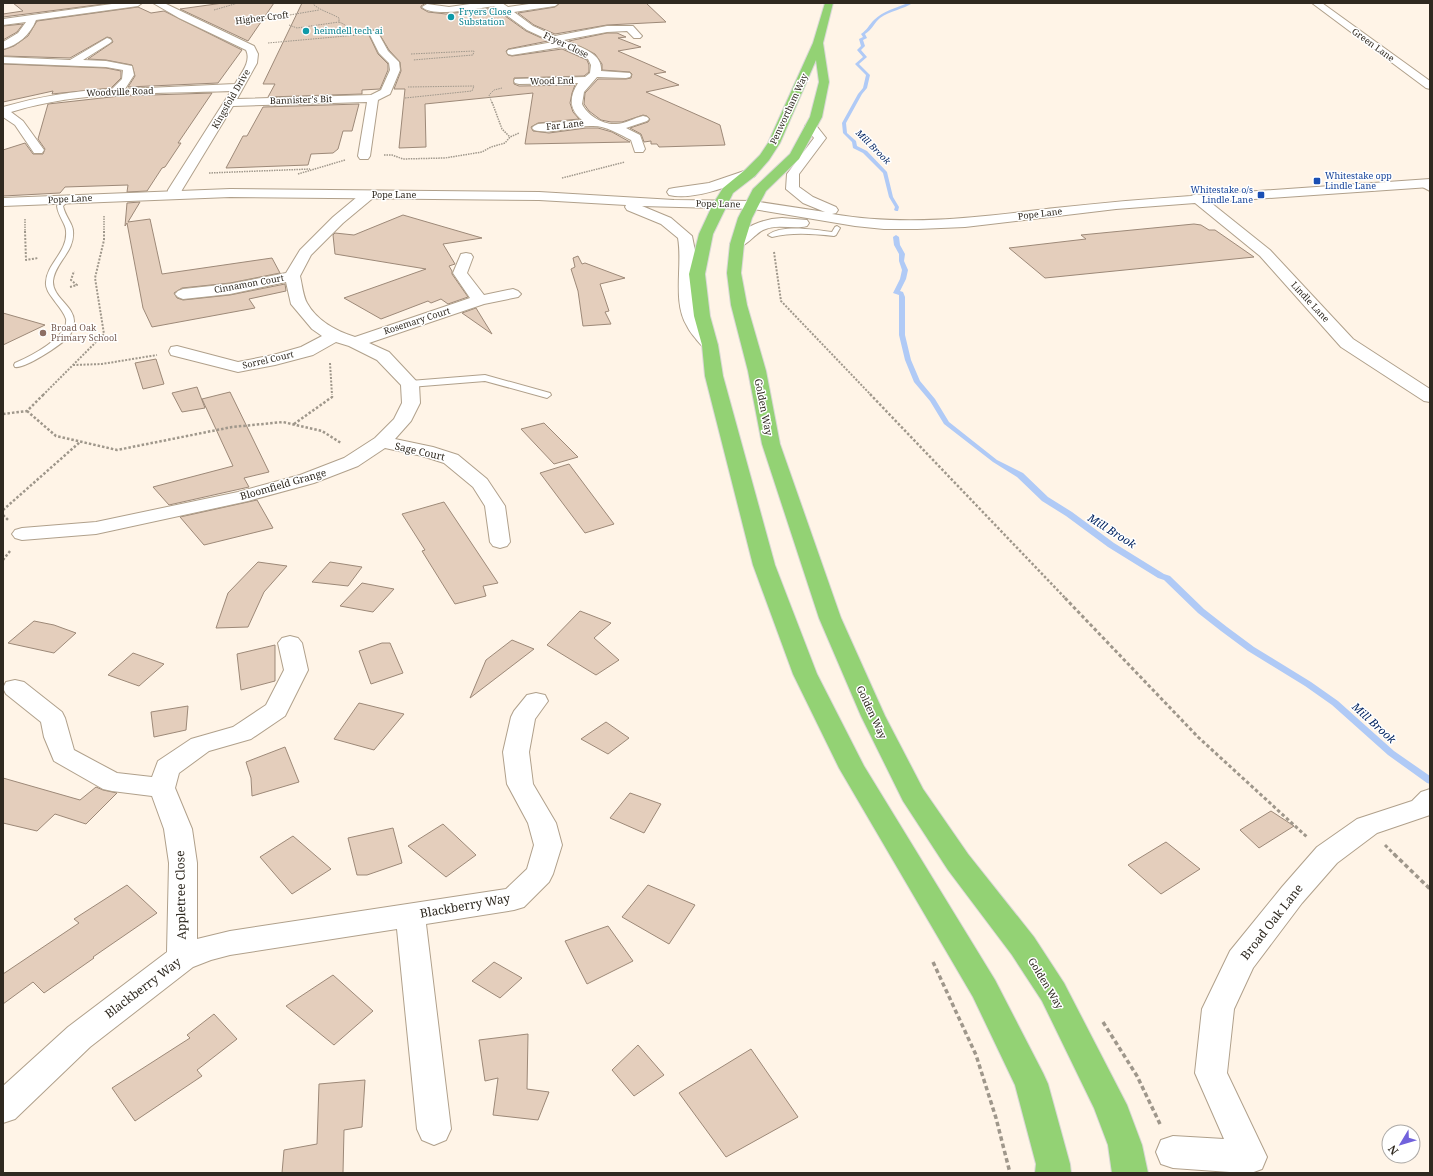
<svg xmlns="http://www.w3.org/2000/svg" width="1433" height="1176" font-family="'Noto Serif',serif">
<rect width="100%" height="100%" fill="#fff4e7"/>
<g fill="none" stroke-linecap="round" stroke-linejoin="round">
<path fill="#b0caf6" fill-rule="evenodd" d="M908 3H913C903 9 890 11 880 18 874 23 872 30 865 34L867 38 863 40 865 46 861 50 867 57 859 64 870 75 867 88 862 94 846 123 847 133 856 141 857 146 867 151 887 172 893 197 899 207 898 211H896L894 210 895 207 889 197 883 173 863 153 853 148 852 142 843 133 842 123 858 94 863 88 866 75 855 64 863 57 857 50 861 46 859 39 863 37 861 34C867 30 869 25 874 20 883 11 896 8 908 3Z
M896 235 899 237 900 245 905 254 904 261 908 270 906 279 900 291 903 292 905 297V335L911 360 920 381 935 399 949 422 997 460 1023 473 1048 497 1072 512 1114 543 1164 574 1170 576 1204 609 1227 627 1254 647 1311 682 1338 701 1394 751 1430 776V784L1427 783 1388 755 1332 705 1305 686 1248 651 1221 631 1198 613 1164 580 1158 578 1108 547 1066 516 1042 501 1017 477 993 462 944 424 930 401 914 382 905 360 899 335V295L893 293 900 279 902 270 899 261V254L894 245 893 237Z"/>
</g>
<path fill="#e4cebc" stroke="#9d8978" d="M13 3H104V4L3 17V14L23 11Z
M223 3H274L248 41 180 9Z
M302 3H426L421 6V8L428 12 446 14 494 8 526 31 548 41 508 49 506 51 508 55 512 56 562 49 587 60 589 65V72L584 76 514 78V84L519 86 575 85 572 93 570 103 573 112 579 119 538 123 531 127 533 131 549 133 586 128H598L612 132 630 142 525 144 533 93 425 104 426 147 399 148 405 89H394L401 71 400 62 389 50 377 30H371L368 33 378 54 388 64V70L380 89 362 90V94L268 97 275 84H263Z
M560 3H646L666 22 607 25 555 34 534 25 518 13 555 7Z
M138 7 151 13 164 11 242 50 218 83 128 87 135 76 132 65 106 60 88 59 113 42 111 38 107 37 70 58 3 56V50L14 46 28 36 37 21Z
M23 24 17 32 3 40V26Z
M607 33H617L626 37 618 38 641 47 618 51 666 72 654 74 679 85 646 92 720 125 725 145 659 147 657 144H651V141L644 142 641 134 630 128 648 122 650 119 647 116 643 115 622 122H611L601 120 589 111 584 104 585 93 598 79H626L631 78 632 74 630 72 602 70V64L595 54 569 41Z
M3 64 106 68 121 71V78L111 88 52 94 53 91 3 102Z
M212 93 178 143H181L165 167 162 168 147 191 127 192 128 185 65 187 60 193 3 196V150L25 143 33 154H43L45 149 38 139 48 104 120 96Z
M359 104 352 131H343L338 149 333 153 311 154 308 165 226 168 243 136H247L263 107Z
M140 202 128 222 150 219 162 274 272 258 280 273 230 283 182 288 174 293 177 298 183 300 230 295 285 284 286 291 249 299 255 308 152 327 143 308 127 223 125 226 127 203Z
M403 215 482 238 443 244 455 264 449 266 452 271V274L468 297 448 304 441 299 431 303 428 301 381 319 344 298 426 269 335 254 333 235 335 233 354 235Z
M1194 224 1201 225 1209 230H1215L1254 257 1045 278 1009 248 1086 239 1081 235Z
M578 256 582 264 585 263 625 278 600 284 609 311 605 312 611 324 583 326 578 291 571 269 575 267 573 258Z
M476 308 492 334 462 313Z
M3 313 45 325 3 345Z
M156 359 164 384 143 389 135 363Z
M197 387 205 408 182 412 172 393Z
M230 392 269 472 244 478 249 487 169 505 153 487 233 466 202 399Z
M544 423 578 457 554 464 521 429Z
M569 464 614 524 585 533 540 473Z
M257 500 273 528 204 545 180 517Z
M444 502 498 583 483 586 486 596 455 604 422 551 425 550 402 514Z
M258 562 287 566 264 592 248 627 216 628 228 593Z
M330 562 362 567 348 586 312 582Z
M362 583 394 589 373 612 340 606Z
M580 611 611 623 594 638 619 660 596 675 547 645Z
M34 621 54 625 76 633 54 653 8 643Z
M512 640 534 649 470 698 486 660Z
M382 643H390L403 673 371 684 359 651Z
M275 645V681L241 690 237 654Z
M133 653 164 664 139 686 108 675Z
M359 703 404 714 374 750 334 739Z
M188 706 186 730 154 737 151 712Z
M606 722 629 738 608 754 581 739Z
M285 747 299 782 252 796 251 778 246 762Z
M3 778 80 800 96 787 103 790 117 793 86 824 55 814 37 831 3 823Z
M630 793 661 804 644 833 610 818Z
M1271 811 1294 826 1259 848 1240 830Z
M443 824 476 855 446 877 408 846Z
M393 828 402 863 367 875H357L348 838Z
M293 836 331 869 292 894 260 857Z
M1166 842 1200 869 1161 894 1128 865Z
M127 885 157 913 93 957 94 958 44 993 33 982 3 1004V974L79 923 74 919Z
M648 885 695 905 669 944 622 917Z
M608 926 633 961 587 984 565 941Z
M494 962 522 978 500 998 472 981Z
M333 975 373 1011 334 1045 286 1006Z
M214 1014 237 1039 197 1070 202 1076 135 1121 112 1088 190 1038 187 1035Z
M528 1034 527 1089 549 1092 538 1120 493 1115 498 1078 485 1081 479 1040Z
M638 1045 664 1075 634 1096 612 1070Z
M751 1049 798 1117 726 1157 679 1093Z
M365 1080 362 1127 344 1130 343 1173H282L284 1150 317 1144 319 1084Z"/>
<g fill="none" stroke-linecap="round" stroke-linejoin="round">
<g stroke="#b0a08b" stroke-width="2">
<path id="service" d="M1419 183H1423L1430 186V191L1419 185Z
M66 198 69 200 63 206C65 216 73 224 73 231 75 252 55 262 53 281 52 297 74 306 74 321 74 324 72 330 71 333 67 342 25 369 15 367L14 365 15 363C29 357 69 337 66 319 64 313 60 308 56 303 52 297 45 290 46 282 47 263 68 252 66 231 66 224 58 216 57 206Z
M837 226 840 228 836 235 834 236C813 234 793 232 772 237L768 235C782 224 815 230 832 232L835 227Z
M485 375 550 393 551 395 547 398 485 381 410 387 406 384 410 381Z"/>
</g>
<g stroke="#b0a08b" stroke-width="2">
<path id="minor" d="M119 3H142L138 6 36 20C30 35 18 45 3 49V42L18 33 26 22 3 25V19Z
M153 3H164L254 46 258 54 257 63 237 99 371 95 381 90 390 70 389 63 379 53 369 33 371 31H377L388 51 399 62 400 70 390 94 378 100 370 156 368 159H360L358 156 367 102 233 106 182 190 179 198H169L167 195 168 190 231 91C158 94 81 90 11 112L23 121 44 150 42 153H34L15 125 3 117V107C41 96 73 91 112 89L122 79 123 70 106 67 3 63V57L70 60 107 38 110 39 112 41 110 43 83 60 106 61 132 66 134 75 125 89 235 84C240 74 252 62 246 50L179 18Z
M477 3H502L508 7 536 3H559L555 6 514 12 533 26 555 36 607 26H633L642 36 640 38H634L627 31 607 32 564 40C578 47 603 52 601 71L630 73 631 75 630 77 626 78 597 77 584 92 582 104C587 115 603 125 616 124 625 124 634 118 643 116L647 117 649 119 647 121 626 128 640 135 645 149 643 152H635L631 140C619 134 606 126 593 126 573 125 553 135 534 130L532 128 534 126 538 124 582 120C569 109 569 97 578 83L519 84 515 83 514 81 515 79 585 77 590 73 591 65 588 59 562 47 512 55 508 54 507 52 508 50 553 42 527 30 494 6C479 8 434 18 422 7L427 4 449 7Z
M1312 3H1322L1430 81V89L1426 88Z
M368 191 373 192 375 195 373 198 343 223 311 255 300 276C302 284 303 296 307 303 317 321 336 331 355 337L470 298 453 273 461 254 466 253 471 254 473 257 467 273 484 295 513 289 518 291 521 294 518 297 484 304 369 343 389 352 419 384 420 403 411 421 395 439 433 447 458 455 487 479 505 506 510 542 507 546 500 548 493 546 490 542 485 506 473 487 444 463 422 456 385 448 358 466 314 483 248 501 96 534 22 540 15 538 12 534 15 530 22 528 96 522 238 492 300 475 344 458 375 438 394 419 402 403 401 385 377 360 349 346 336 342 313 355 275 365 238 372 171 355 169 351 171 347 177 346 238 362 273 355 301 347 322 336 312 329 291 304 286 282 230 294 183 299 178 297 175 294 178 291 183 289 230 284 286 273 300 250 333 217 363 192Z
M290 636 298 638 302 643 308 670 285 716 251 739 209 751 179 773 175 788 192 829 197 863V939L230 931 506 889 527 869 534 845 528 823 507 784 503 752 511 717 514 711 527 695 536 693 545 695 548 701 535 719 529 752 533 784 556 823 562 845 553 874 549 882 524 907 514 910 426 924 451 1129 446 1140 434 1145 422 1140 417 1129 397 929 230 955 211 960 193 967 90 1047 15 1119 3 1123V1086L68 1027 167 952 169 863 164 829 152 796 112 791 103 789 54 761 44 737 41 722 6 694 3 688 6 682 15 680 24 682 62 712 65 718 74 750 117 773 152 777 158 761 191 739 233 727 266 705 284 670 278 643 282 638Z
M1430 789V815L1377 833 1337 863 1302 903 1253 968 1234 1009 1227 1073 1267 1157 1262 1169 1251 1173H1244L1173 1168 1161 1164 1156 1152 1161 1140 1173 1136 1224 1139 1195 1073 1202 1009 1230 951 1282 887 1317 847 1357 819 1412 801 1421 792Z"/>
</g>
<g stroke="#b0a08b" stroke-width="2">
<path id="tertiary" d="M811 122 815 124 826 138 799 174V187L813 197 836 207 838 210 836 213 832 214C908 227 980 217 1055 208 1100 203 1145 199 1191 196L1196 194 1200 195 1430 179V187L1210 202 1270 250 1353 339 1430 389V402L1424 401 1341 347 1260 256 1195 203 1116 209 965 227 917 229H884L855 226 753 209 642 206 671 218 692 236 695 251 696 307 702 324 718 345 716 349C705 351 702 346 696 339 693 335 689 331 687 326 672 302 683 265 678 238L661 224 627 210 625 207 626 205 539 200 230 197 3 206V198L230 189 539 192 674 200 753 201 825 212 803 203 786 189 787 174 814 138 805 126 807 124Z
M750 169 755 170 756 173 755 176C732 185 694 201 669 195L667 192 669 189 674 188 709 183Z
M782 218 807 220 809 223 807 226C793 230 778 223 763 230 753 235 745 250 732 247L730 244C742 227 762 219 782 218Z"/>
</g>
<g stroke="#dad8d7" stroke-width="2">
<path id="trunk" d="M825 3H833L823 43 829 82 822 117 799 159 766 191 752 218 744 244 741 273 747 305 766 371 780 444 841 618 885 716 923 789 968 854 1034 937 1064 983 1127 1105 1142 1145 1148 1173H1112L1108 1145 1094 1108 1042 1001 1012 955 948 870 903 801 861 716 819 618 762 444 748 371 731 305 727 273 730 244 738 218 753 189 790 154 810 117 819 82 816 60 780 143 769 160 755 176 733 193 713 234 705 274 710 316 718 345 723 376 775 565 817 674 864 766 995 980 1043 1073 1048 1084 1070 1164 1071 1173H1035L1036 1164 1015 1085 973 997 839 768 793 674 753 565 705 376 702 345 694 316 689 274 699 234 713 204 723 188 745 170 760 155 768 143 813 43Z"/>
</g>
<path stroke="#9f978b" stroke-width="1" stroke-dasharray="1.5 1" stroke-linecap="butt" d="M312 3C320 11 329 12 339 18V22C346 25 349 27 351 35
M214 10 238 3
M238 21 272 18 319 10
M289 25 297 28 339 22
M268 43 357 35
M411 54 474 51 473 55 413 60
M405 98 472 91 474 86 408 87
M492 103 489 95 494 90 502 88"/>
<path stroke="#9f978b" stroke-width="1.5" stroke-dasharray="1.5 1" stroke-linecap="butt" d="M492 102 502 129 510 137
M384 155H392L403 159 445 158 482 152 491 147 505 143 510 137 519 133
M209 173 310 169
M298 174 345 160
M562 178 625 162
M104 216V232
M25 219V232"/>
<path stroke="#9f978b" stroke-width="2" stroke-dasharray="2 1.5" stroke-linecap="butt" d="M25 231 26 260 38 258
M774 252 781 301 871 395
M70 287 77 285 71 280 74 271
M330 363 332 395
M73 365 102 364 157 355
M43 395 104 334 95 278 104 240V231"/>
<path stroke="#9f978b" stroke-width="2.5" stroke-dasharray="2.5 2" stroke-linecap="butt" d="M870 394 1066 599
M27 411 56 436 117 450 232 427 283 422 322 431 341 443
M3 414 27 411 44 394
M294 424 332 397V394
M3 510 80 442
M3 515 8 520
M3 560 10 551"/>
<path stroke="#9f978b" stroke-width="3" stroke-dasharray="3.5 2.5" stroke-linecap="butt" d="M1065 598 1198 737 1307 837
M1385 845 1395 855"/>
<path stroke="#9f978b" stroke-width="3.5" stroke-dasharray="4.5 3" stroke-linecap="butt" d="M1394 854 1430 889
M933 962 976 1055 996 1118 1010 1173
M1103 1022 1137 1076 1161 1126"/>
<use href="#service" fill="#fff" fill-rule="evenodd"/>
<use href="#minor" fill="#fff" fill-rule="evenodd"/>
<use href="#tertiary" fill="#fff" fill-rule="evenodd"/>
<use href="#trunk" fill="#93d274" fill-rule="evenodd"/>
</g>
<g fill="#0f9aa8" stroke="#fff" stroke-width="1.5">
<circle cx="451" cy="17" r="4"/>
<circle cx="306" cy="31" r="4"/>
</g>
<g fill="#1a4fb4" stroke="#fff" stroke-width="1.5">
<rect x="1313" y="177" width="8" height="8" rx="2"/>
<rect x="1257" y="191" width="8" height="8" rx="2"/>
</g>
<circle fill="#8d6e63" stroke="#fff" stroke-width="1.5" cx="43" cy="333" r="4"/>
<g text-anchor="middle" stroke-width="3" stroke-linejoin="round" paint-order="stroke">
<g font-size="9" fill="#0d838f" stroke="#fff" text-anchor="start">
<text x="459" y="15">Fryers Close<tspan x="459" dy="10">Substation</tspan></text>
<text x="314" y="34">heimdell tech ai</text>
</g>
<g font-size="9" fill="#2f2920" stroke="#fff">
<text transform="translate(262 18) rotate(-7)" y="3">Higher Croft</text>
<text transform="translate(566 45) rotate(25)" y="3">Fryer Close</text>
<text transform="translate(1373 45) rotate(36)" y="3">Green Lane</text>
<text transform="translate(552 81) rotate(-1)" y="3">Wood End</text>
<text transform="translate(120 92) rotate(-2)" y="3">Woodville Road</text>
<text transform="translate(231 99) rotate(-60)" y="3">Kingsfold Drive</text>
<text transform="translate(301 100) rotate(-2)" y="3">Bannister's Bit</text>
<text transform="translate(789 109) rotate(-65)" y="3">Penwortham Way</text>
<text transform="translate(565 125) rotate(-6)" y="3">Far Lane</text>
<text x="394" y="198">Pope Lane</text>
<text transform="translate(70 199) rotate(-3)" y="3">Pope Lane</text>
<text transform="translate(718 204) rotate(1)" y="3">Pope Lane</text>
<text transform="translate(1040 214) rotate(-7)" y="3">Pope Lane</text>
<text transform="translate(249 284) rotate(-10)" y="3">Cinnamon Court</text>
<text transform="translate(1310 302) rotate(47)" y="3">Lindle Lane</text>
<text transform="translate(417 321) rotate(-18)" y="3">Rosemary Court</text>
<text transform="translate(268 360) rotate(-13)" y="3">Sorrel Court</text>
</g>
<g font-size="9" font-style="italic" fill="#022461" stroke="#fff">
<text transform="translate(873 147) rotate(45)" y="3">Mill Brook</text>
</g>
<g font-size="9" fill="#164399" stroke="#fff" text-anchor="start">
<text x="1325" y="179">Whitestake opp<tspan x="1325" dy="10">Lindle Lane</tspan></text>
<text x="1253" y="193" text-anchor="end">Whitestake o/s<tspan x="1253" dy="10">Lindle Lane</tspan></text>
</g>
<g font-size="9" fill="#785e54" stroke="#fff" text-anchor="start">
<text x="51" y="331">Broad Oak<tspan x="51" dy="10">Primary School</tspan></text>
</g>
<g font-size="10" fill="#2f2920" stroke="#fff">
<text transform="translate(764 407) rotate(79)" y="4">Golden Way</text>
<text transform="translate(420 451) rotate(13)" y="4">Sage Court</text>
<text transform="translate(283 484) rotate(-16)" y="4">Bloomfield Grange</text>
<text transform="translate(872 712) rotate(65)" y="4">Golden Way</text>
<text transform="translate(1046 983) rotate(59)" y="4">Golden Way</text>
</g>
<g font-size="11" font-style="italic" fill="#022461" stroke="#fff">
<text transform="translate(1112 531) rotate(32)" y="4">Mill Brook</text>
<text transform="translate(1374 723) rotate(42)" y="4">Mill Brook</text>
</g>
<g font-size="12" fill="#2f2920" stroke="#fff">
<text transform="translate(181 895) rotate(-91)" y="4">Appletree Close</text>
<text transform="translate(465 906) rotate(-10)" y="4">Blackberry Way</text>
<text transform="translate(1272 922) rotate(-52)" y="4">Broad Oak Lane</text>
<text transform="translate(143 988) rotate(-37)" y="4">Blackberry Way</text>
</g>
</g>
<rect width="1433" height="1176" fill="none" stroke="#2f2920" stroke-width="8"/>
<g transform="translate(1401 1144) rotate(232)"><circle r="19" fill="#ffffff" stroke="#aca9a6"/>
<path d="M0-3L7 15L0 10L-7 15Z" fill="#7162dc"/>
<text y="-6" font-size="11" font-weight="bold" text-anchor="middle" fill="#2f2920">N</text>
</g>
</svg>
